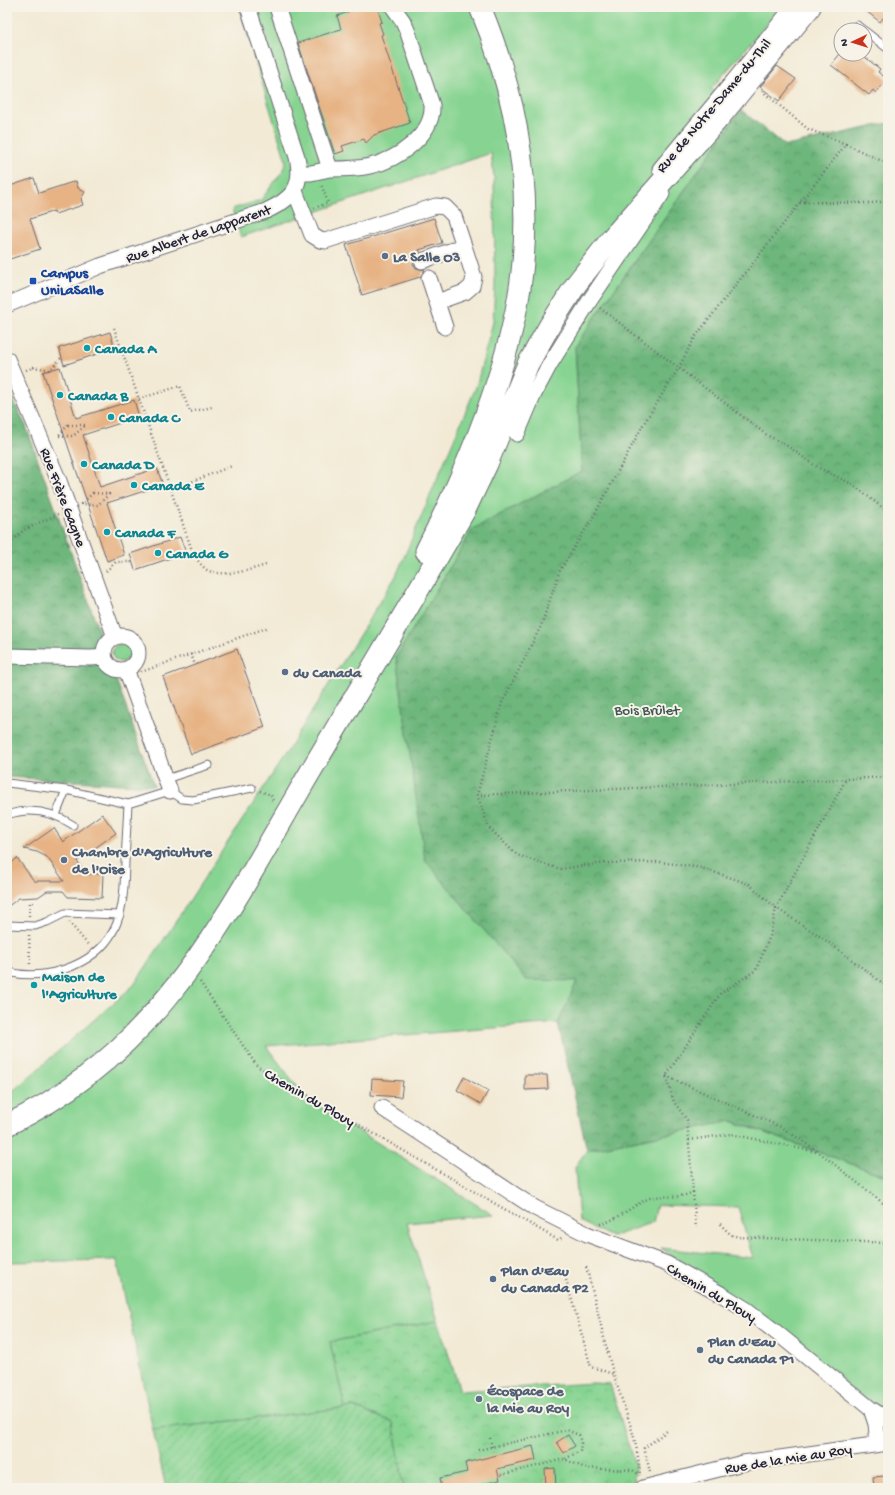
<svg xmlns="http://www.w3.org/2000/svg" width="895" height="1495" font-family="'Gochi Hand',sans-serif">
<defs>
<pattern id="forest-crowns" width="20" height="18" patternUnits="userSpaceOnUse"><rect width="20" height="18" fill="#6db67c"/><path d="M2 6a3 3 0 1 1 6 0M12 15a3 3 0 1 1 6 0" fill="none" stroke="#599467"/></pattern>
<pattern id="park-crowns" width="20" height="18" patternUnits="userSpaceOnUse"><rect width="20" height="18" fill="#87d492"/><path d="M2 6a3 3 0 1 1 6 0M12 15a3 3 0 1 1 6 0" fill="none" stroke="#74b67f"/></pattern>
<pattern id="garden-furrows" width="10" height="10" patternUnits="userSpaceOnUse"><rect width="10" height="10" fill="#87d492"/><path d="M-1 1l2-2M0 10L10 0M9 11l2-2" fill="none" stroke="#74b67f"/></pattern>
</defs>
<rect width="100%" height="100%" fill="#f7f3e8"/>
<filter id="ink" filterUnits="userSpaceOnUse"><feTurbulence type="fractalNoise" baseFrequency=".025" numOctaves="2"/><feDisplacementMap in="SourceGraphic" scale="8" xChannelSelector="R" yChannelSelector="G"/><feConvolveMatrix kernelMatrix="1 2 1 2 8 2 1 2 1" color-interpolation-filters="sRGB"/></filter>
<filter id="wash" filterUnits="userSpaceOnUse"><feTurbulence type="fractalNoise" baseFrequency=".012" numOctaves="4" result="noise"/><feDisplacementMap in="SourceGraphic" scale="16" xChannelSelector="R" yChannelSelector="G"/><feGaussianBlur stdDeviation="0.9" result="paint"/><feColorMatrix in="noise" values="0 0 0 0 0 0 0 0 0 0 0 0 0 0 0 0 0 1.4 0 .05"/><feComposite in="paint" operator="in"/></filter>
<g filter="url(#wash)">
<rect width="100%" height="100%" fill="#f2ead5"/>
<path fill="#87d492" stroke="#547b66" d="M239 7H782L711 89 741 110 575 346 582 471 473 529 396 657 406 715 578 980 558 1023 266 1046 306 1098 493 1215 407 1223 438 1321 330 1342 345 1408 153 1430 117 1260 7 1262V1092L14 1090 134 985 287 752 396 576 476 387 493 322 495 286 494 177 491 153 241 237 232 209 261 200 282 172 286 161Z
M112 653a9 9 0 1 1 18 0a9 9 0 1 1-18 0Z
M731 1121 888 1177V1417L661 1248 753 1258 738 1207 657 1205 653 1222 612 1237 579 1221 575 1167 587 1150Z"/>
<path fill="url(#forest-crowns)" stroke="#486c5c" d="M741 110 786 146 888 123V1177L732 1121 587 1150 558 1023 577 981 526 980 425 860 396 657 473 529 582 471 575 346Z
M7 387 26 426 154 786 7 777Z"/>
<path fill="url(#park-crowns)" stroke="#547b66" d="M438 1321 460 1391 594 1383 610 1384 635 1466 634 1485 619 1488H404L393 1422 353 1407 345 1408 330 1342Z"/>
<path fill="url(#garden-furrows)" stroke="#547b66" d="M353 1407 393 1422 404 1488H166L153 1430Z"/>
<g id="blocks">
<path fill="#e7b384" d="M347 7H377L382 22 379 23 383 34 381 35 410 123 374 135 366 143 364 139 342 146 344 151 335 154 298 43 341 29 337 16 348 12Z
M861 7H888V12L880 22Z
M840 54H861L880 69 878 72 887 79 876 93 873 90 869 95 831 65Z
M777 66 796 79 779 101 760 87Z
M34 178 39 193 76 181 78 188 85 192 81 199 83 205 55 214 54 211 30 219 40 249 7 260V187Z
M434 218 442 243 419 250 420 252 415 256 413 264 416 268 425 270 420 277 362 295 346 245Z
M110 332 115 348 64 365 59 348Z
M60 367 76 418 134 400 139 417 83 435 100 487 157 468 163 485 107 503 124 555 107 561 43 372Z
M180 537 186 553 135 570 130 554Z
M237 649 265 727 191 754 163 677Z
M102 814 116 833 77 861 86 874H103L102 898 68 897 63 891H47L38 897 19 898 7 907V868L17 858 34 881H64L47 857 37 852 24 849 54 828 63 842Z
M525 1075H547L548 1089 525 1090Z
M464 1077 488 1091 481 1104 457 1090Z
M372 1079 403 1081 401 1097 371 1095Z
M568 1435 575 1446 564 1453 557 1442Z
M533 1446 536 1460 497 1469 500 1480 467 1488H442L440 1478 467 1472 465 1463Z
M555 1468 556 1488H546L545 1469Z
M885 1476 886 1488H874L873 1477Z"/>
</g>
</g>
<g filter="url(#ink)">
<use href="#blocks" fill-opacity="0" stroke="#6b6871" stroke-width="1"/>
<g fill="none" stroke-linecap="round" stroke-linejoin="round">
<g stroke="#6b6871" stroke-width="9">
<path id="lane" d="M857 25 863 30
M865 31 888 49
M166 779 209 765
M7 783 66 790
M7 815C30 807 53 812 73 825
M56 815 66 790 128 804
M7 925 35 926 47 922 65 913 120 915
M7 972C29 977 52 975 73 966 121 945 124 909 125 862 126 843 127 824 128 804L170 791 182 799 193 800 252 788"/>
</g>
<g stroke="#6b6871" stroke-width="17">
<path id="street" d="M277 7 330 169 311 173H299
M330 169C343 169 357 169 370 166 397 160 434 135 432 105L407 30 403 21 393 7
M660 169 736 78 793 7
M295 191 312 235 320 240 325 241 436 206 445 207 454 216 464 246 422 261
M429 278 445 327
M437 302 465 292 472 286 474 277 464 246
M7 305 100 266 266 211C292 199 304 187 297 157L248 7
M7 359 59 481 115 637
M517 434 534 394 550 364 590 300 662 194
M104 653a17 17 0 1 1 34 0a17 17 0 1 1-34 0Z
M7 656 91 658 104 657
M126 669 170 791
M382 1108 535 1208 587 1234 667 1264 721 1294 747 1310 777 1333 871 1409 888 1420
M871 1409 876 1424 878 1444
M643 1488 743 1463 888 1443"/>
</g>
<g stroke="#6b6871" stroke-width="23">
<path id="secondary" d="M426 551C467 469 512 364 522 272 532 181 515 91 480 7
M7 1125C163 1051 229 910 312 769 363 683 415 597 465 510L487 464 528 364 550 325 577 283 612 238 718 119 810 7"/>
</g>
<path stroke="#6b6871" stroke-width="2.5" stroke-dasharray="1 3" stroke-linecap="butt" d="M846 144 888 164
M800 202 872 203 888 201
M314 208 328 203 321 184
M600 308 767 435 789 447 817 467 852 484 888 512
M114 328 194 556C198 560 202 567 207 570 224 578 250 570 266 565
M33 367 50 370 62 357
M26 370 37 366
M139 399 180 386 190 412 212 407
M68 425H86L73 436H58Z
M170 490 232 466
M93 493 109 494 98 505 81 504Z
M7 546 24 530 58 514
M106 571 116 562H133
M191 654 195 665
M141 672 269 627
M888 777 846 779 776 908 824 939 888 987
M260 791 271 795 273 802
M477 795 846 779
M29 916 30 902H35
M69 922 89 946
M29 935 30 966
M200 982 257 1066 558 1240 563 1237
M666 1076 781 1127 819 1152 888 1207
M689 1140 731 1134 816 1152
M693 1192 696 1228
M600 1224C619 1220 632 1205 650 1198 665 1194 677 1200 693 1192L687 1120 674 1102 666 1076 720 994 756 970 770 936 776 908 749 884 702 868 660 862 605 863 560 869 517 855 489 828 477 795 502 703 541 626 560 570 595 514 643 425 678 369 695 337 846 144 808 129 762 91
M720 1224 731 1235 739 1237 888 1243
M586 1267C596 1302 603 1337 613 1372 623 1407 638 1437 640 1475
M565 1276 591 1367 613 1374
M490 1438 492 1447
M478 1450 567 1430 579 1435 581 1443 580 1451 565 1459
M650 1472 644 1448 667 1431
M501 1475 564 1459 585 1468 632 1470 640 1475"/>
<use href="#lane" stroke="#fff" stroke-width="7"/>
<use href="#street" stroke="#fff" stroke-width="15"/>
<use href="#secondary" stroke="#fff" stroke-width="21"/>
</g>
</g>
<g fill="#5c6f8a" stroke="#f7f3e8" stroke-width="1.5">
<circle cx="385" cy="256" r="4"/>
<circle cx="285" cy="672" r="4"/>
<circle cx="64" cy="860" r="4"/>
<circle cx="493" cy="1279" r="4"/>
<circle cx="700" cy="1350" r="4"/>
<circle cx="479" cy="1399" r="4"/>
</g>
<rect fill="#1a4fb4" stroke="#f7f3e8" stroke-width="1.5" x="29" y="277" width="8" height="8" rx="2"/>
<g fill="#0f9aa8" stroke="#f7f3e8" stroke-width="1.5">
<circle cx="87" cy="348" r="4"/>
<circle cx="60" cy="395" r="4"/>
<circle cx="111" cy="417" r="4"/>
<circle cx="84" cy="464" r="4"/>
<circle cx="134" cy="485" r="4"/>
<circle cx="107" cy="532" r="4"/>
<circle cx="158" cy="553" r="4"/>
<circle cx="34" cy="985" r="4"/>
</g>
<g text-anchor="middle" stroke-width="4" stroke-linejoin="round" paint-order="stroke">
<g font-size="15" fill="#22223b" stroke="#f7f3e8">
<text transform="translate(713 105) rotate(-50)" y="5">Rue de Notre-Dame-du-Thil</text>
<text transform="translate(198 233) rotate(-19)" y="5">Rue Albert de Lapparent</text>
<text transform="translate(64 497) rotate(69)" y="5">Rue Frère Gagne</text>
<text transform="translate(310 1097) rotate(30)" y="5">Chemin du Plouy</text>
<text transform="translate(712 1292) rotate(31)" y="5">Chemin du Plouy</text>
<text transform="translate(788 1458) rotate(-9)" y="5">Rue de la Mie au Roy</text>
</g>
<g font-size="15" font-weight="bold" fill="#4e5e75" stroke="#f7f3e8" text-anchor="start">
<text x="393" y="261">La Salle O3</text>
<text x="293" y="677">du Canada</text>
<text x="72" y="856">Chambre d'Agriculture<tspan x="72" dy="17">de l'Oise</tspan></text>
<text x="501" y="1275">Plan d'Eau<tspan x="501" dy="17">du Canada P2</tspan></text>
<text x="708" y="1346">Plan d'Eau<tspan x="708" dy="17">du Canada P1</tspan></text>
<text x="487" y="1395">Écospace de<tspan x="487" dy="17">la Mie au Roy</tspan></text>
</g>
<g font-size="15" font-weight="bold" fill="#164399" stroke="#f7f3e8" text-anchor="start">
<text x="41" y="277">Campus<tspan x="41" dy="17">UniLaSalle</tspan></text>
</g>
<g font-size="15" font-weight="bold" fill="#0d838f" stroke="#f7f3e8" text-anchor="start">
<text x="95" y="353">Canada A</text>
<text x="68" y="400">Canada B</text>
<text x="119" y="422">Canada C</text>
<text x="92" y="469">Canada D</text>
<text x="142" y="490">Canada E</text>
<text x="115" y="537">Canada F</text>
<text x="166" y="558">Canada G</text>
<text x="42" y="981">Maison de<tspan x="42" dy="17">l'Agriculture</tspan></text>
</g>
<g font-size="15" fill="#405755" stroke="#f7f3e8">
<text x="647" y="714">Bois Brûlet</text>
</g>
</g>
<rect width="895" height="1495" fill="none" stroke="#f7f3e8" stroke-width="24"/>
<g transform="translate(853 42) rotate(266)"><circle r="19" fill="#f7f3e8" stroke="#a29fa3"/>
<path d="M0-3L7 15L0 10L-7 15Z" fill="#c8321e"/>
<text y="-6" font-size="11" font-weight="bold" text-anchor="middle" fill="#22223b">N</text>
</g>
</svg>
